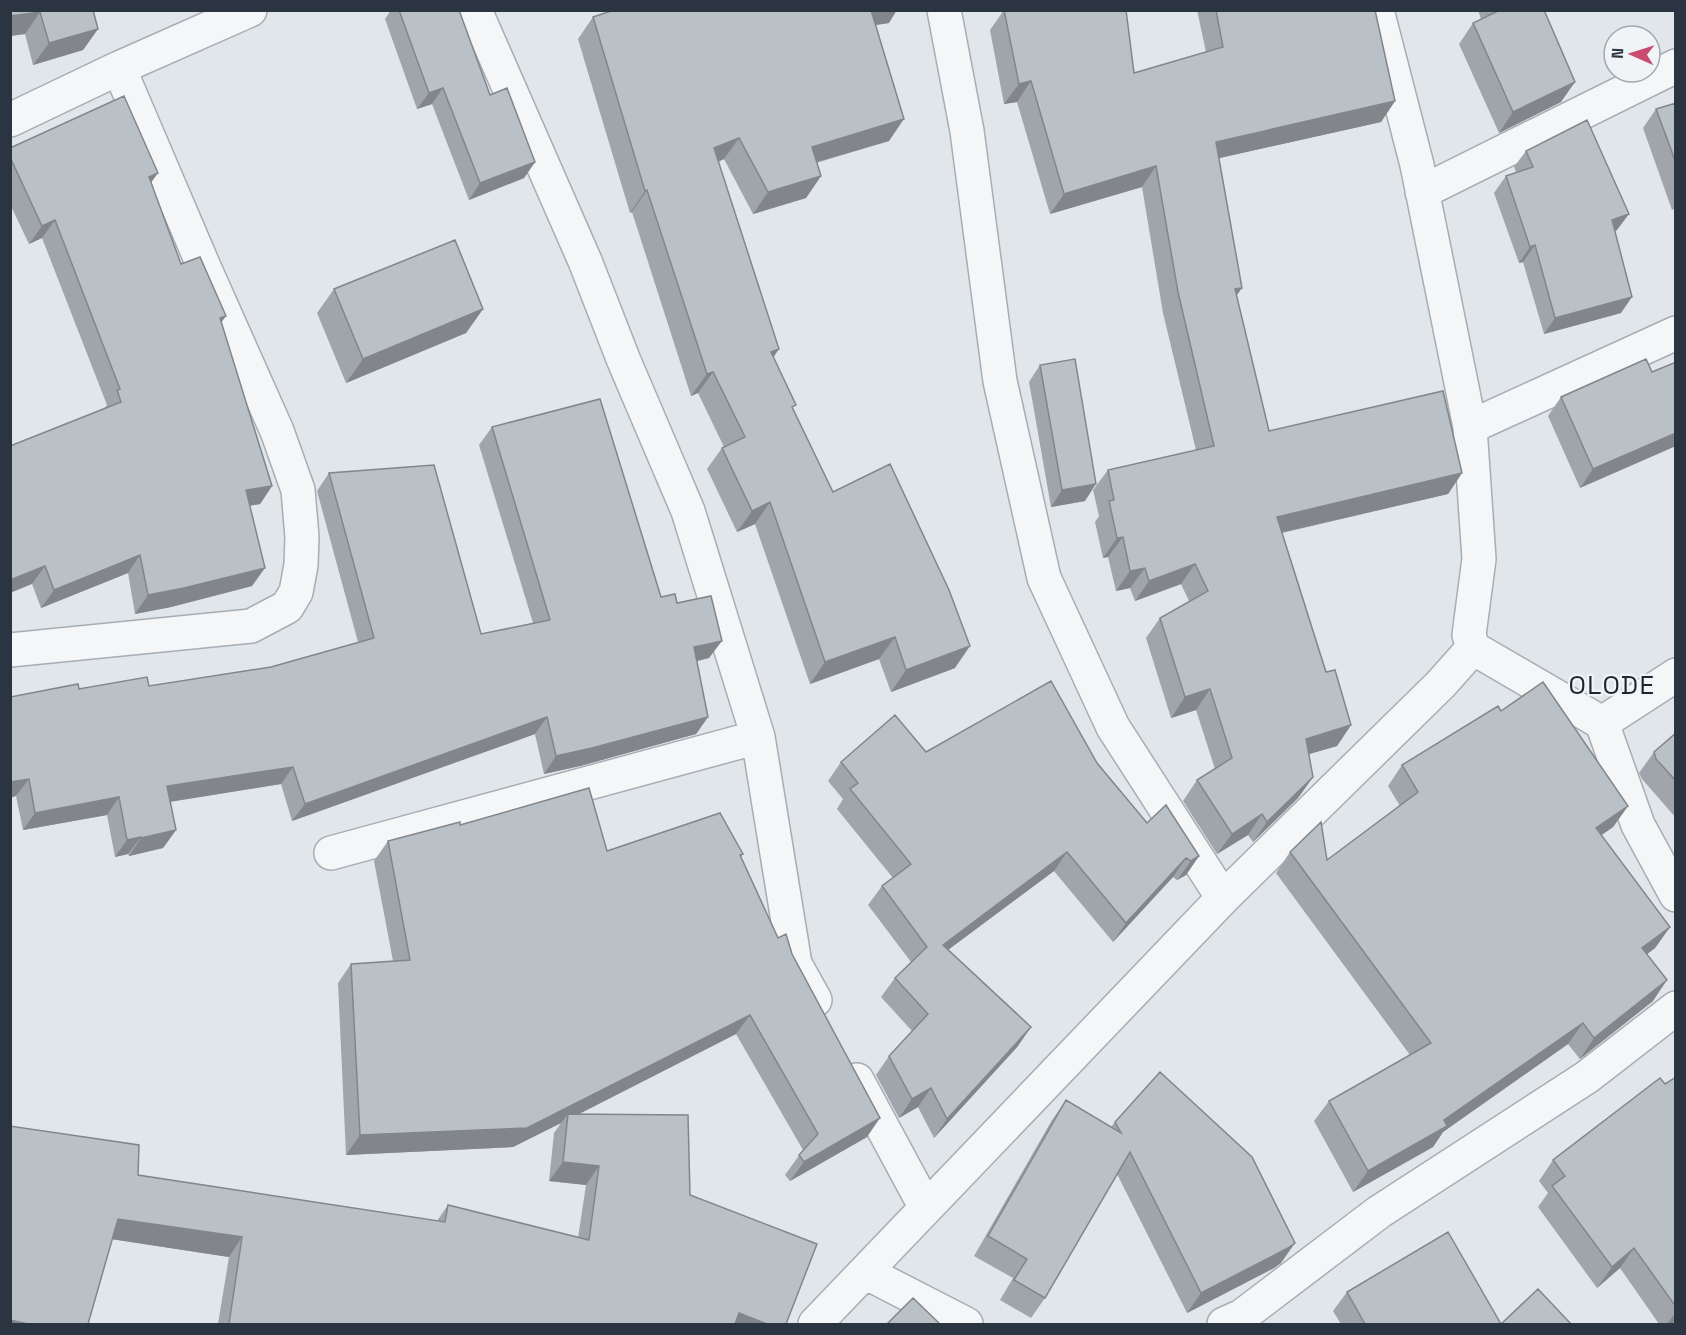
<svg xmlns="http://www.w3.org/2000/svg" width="1686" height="1335" font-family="'Space Grotesk',sans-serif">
<rect width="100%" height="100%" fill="#e1e6ea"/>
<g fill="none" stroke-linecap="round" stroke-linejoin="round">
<g stroke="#a6adb4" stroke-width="36">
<path id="minor" d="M475 10 585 261 624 361 688 511 758 737 795 964 815 1000
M944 10 967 131 1000 381 1044 578 1113 727 1223 898
M10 120 119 68 250 10
M1422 192 1676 66
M1470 427 1676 333
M1473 648 1602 723 1638 825 1676 895
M10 650 251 626 287 607 296 592 301 565 302 537 298 490 277 431 204 267 119 68
M1602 723 1676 675
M331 853 758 737
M857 1080 926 1208
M865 1272 966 1324
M815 1324 1223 898 1441 684 1473 648 1469 635 1479 559 1470 427 1417 165 1377 10
M1224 1324 1242 1316 1379 1212 1587 1077 1676 1008"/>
</g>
<use href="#minor" stroke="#f4f6f8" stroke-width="33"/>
</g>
<path fill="#9fa5aa" d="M10 10H93L98 29 83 50 33 65 25 34 10 36Z
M391 10H459L490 95 535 162 524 178 469 200 432 104 417 109 385 19Z
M1004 10H1126L1134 73 1206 52 1197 10H1375L1395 101 1381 122 1219 158 1236 296 1269 431 1462 473 1448 494 1282 533 1326 672 1351 725 1337 746 1309 754 1313 777 1298 798 1253 842 1248 835 1217 854 1183 801 1197 780 1215 769 1196 710 1171 718 1146 638 1160 618 1189 601 1181 584 1135 601 1130 588 1116 591 1108 557 1103 558 1095 522 1099 516 1093 490 1108 470 1196 450 1163 313 1142 187 1050 214 1017 102 1004 104 990 30Z
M1478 10H1544L1561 102 1499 133 1459 44 1473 23 1481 19Z
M593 17 889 23 876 25 889 141 816 163 821 176 806 198 753 214 724 159 718 162 773 358 793 410 833 492 955 668 891 692 879 659 810 684 755 524 737 532 707 469 722 448 724 447 698 393 691 396 632 212 630 213 578 39Z
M1676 103V208L1672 210 1643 128 1656 109Z
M10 148 151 183 181 264 221 323 272 486 260 504 250 506 252 586 171 607 135 614 128 573 41 608 32 584 104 409 107 405 42 238 29 244 10 204Z
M1526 151 1617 230 1615 231 1621 313 1544 334 1523 262 1519 263 1494 193 1506 176 1516 172 1514 167Z
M334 289 483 309 466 333 346 383 317 313Z
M1676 362 1580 488 1548 416 1561 397 1652 372Z
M1040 365 1085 501 1051 507 1029 382Z
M492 427 661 597 677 603 709 658 697 661 708 717 696 734 580 766 544 774 535 734 292 821 281 784 170 802 176 830 163 848 129 856 128 854 115 857 107 815 23 830 16 796 79 689 149 686 271 667 358 642 317 491 329 473 481 634 533 623 479 445Z
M1501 711 1628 806 1613 827 1601 835 1670 927 1655 948 1647 954 1653 1001 1580 1059 1568 1044 1443 1132 1433 1147 1353 1192 1314 1121 1329 1101 1410 1055 1276 873 1290 852 1327 860 1400 806 1388 786 1402 765Z
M1676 733V818L1642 779 1639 773 1654 752Z
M926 752 1097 763 1147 823 1199 856 1186 875 1177 880 1173 877 1113 942 1054 871 948 950 1018 1046 934 1138 918 1107 899 1118 876 1075 889 1056 912 1031 881 997 895 978 911 962 868 905 882 886 893 878 837 809 843 799 828 781 841 762Z
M460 825 607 851 743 854 741 857 778 938 792 954 867 1137 790 1181 785 1175 803 1150 736 1034 579 1114 690 1195 786 1324H218L229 1257 112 1239 10 1324 138 1175 437 1221 448 1205 578 1238 586 1185 549 1181 554 1133 561 1123 513 1147 346 1155 338 983 351 964 393 961 374 861 388 841Z
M1676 1077V1321L1671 1324H1659L1620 1268 1597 1288 1538 1207 1548 1193 1539 1181 1553 1160Z
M1066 1100 1111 1127 1115 1122 1281 1263 1274 1268 1187 1313 1117 1174 1045 1298 1031 1318 1000 1300 1013 1278 974 1256 1052 1120Z
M1347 1292 1501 1324H1341L1333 1311Z"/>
<path fill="#82868b" d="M867 10H897L889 23 855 28Z
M40 12 25 34 10 36V16Z
M98 29 83 50 33 65 49 43Z
M1031 81 1017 102 1004 104 1019 84Z
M1575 82 1561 102 1499 133 1513 112Z
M443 88 432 104 417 109 429 93Z
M1395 101 1381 122 1202 162 1216 142Z
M904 119 889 141 796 168 812 147Z
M739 138 724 159 698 170 714 148Z
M535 162 524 178 469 200 480 183Z
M1156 166 1142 187 1050 214 1064 194Z
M158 173 145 191 149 177Z
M821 176 806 198 753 214 768 192Z
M647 190 632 212 630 213 645 191Z
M1629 214 1617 230 1600 237 1612 220Z
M55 220 42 238 29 244 42 226Z
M1535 245 1523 262 1519 263 1530 247Z
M1242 288 1227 309 1235 289Z
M1632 297 1621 313 1544 334 1555 318Z
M483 309 466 333 346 383 363 359Z
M226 316 213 334 220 318Z
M779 349 764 371 771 352Z
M713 372 698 393 691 396 707 374Z
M1676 433V446L1580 488 1593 469Z
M1462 473 1448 494 1262 537 1277 517Z
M1096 484 1085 501 1051 507 1062 490Z
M272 486 260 504 233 508 246 490Z
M770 502 755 524 737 532 752 511Z
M1123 537 1108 557 1103 558 1117 538Z
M140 555 128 573 41 608 54 590Z
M1195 564 1181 584 1135 601 1149 581Z
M45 566 32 584 10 593V580Z
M265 568 252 586 171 607 135 614 148 595Z
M1145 568 1130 588 1116 591 1130 571Z
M895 637 879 659 810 684 825 662Z
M722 641 709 658 681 665 694 647Z
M970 646 955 668 891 692 906 670Z
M1210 689 1196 710 1171 718 1185 697Z
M547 717 535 734 292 821 305 804Z
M708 717 696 734 580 766 544 774 556 756Z
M1351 725 1337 746 1292 759 1306 739Z
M293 767 281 784 155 804 167 786Z
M1313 777 1298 798 1253 842 1267 822Z
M29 779 16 796 10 798V782Z
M119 797 107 815 23 830 35 813Z
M1628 806 1613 827 1582 849 1596 828Z
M1262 814 1248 835 1217 854 1232 834Z
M176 830 163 848 129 856 141 838Z
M141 837 128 854 115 857 127 840Z
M1067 852 1054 871 929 964 943 945Z
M1199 856 1186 875 1177 880 1191 861Z
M1186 858 1173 877 1113 942 1126 923Z
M1670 927 1655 948 1628 969 1642 948Z
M1667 980 1653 1001 1580 1059 1594 1038Z
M750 1015 736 1034 567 1120 568 1114 561 1123 513 1147 346 1155 360 1135Z
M1583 1023 1568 1044 1443 1132 1433 1147 1353 1192 1368 1171 1444 1120Z
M1031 1027 1018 1046 934 1138 947 1119Z
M931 1088 918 1107 899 1118 912 1099Z
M880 1118 867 1137 790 1181 804 1162Z
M563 1162 599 1166 586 1185 549 1181Z
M118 1219 242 1237 229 1257 104 1238Z
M1295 1243 1281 1263 1274 1268 1187 1313 1201 1293Z
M1634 1248 1620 1268 1597 1288 1612 1267Z
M1676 1312V1321L1671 1324H1667Z
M739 1313 767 1324H731Z
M10 1320 28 1324H10Z"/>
<path fill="#b9c0c6" stroke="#82868b" stroke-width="1.5" d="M10 10H93L98 29 49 43 40 12 10 16Z
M399 10H459L490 95 507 88 535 162 480 183 443 88 429 93Z
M614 10H871L904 119 812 147 821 176 768 192 739 138 714 148 779 349 771 352 796 405 792 407 833 492 890 464 949 590 970 646 906 670 895 637 825 662 770 502 752 511 722 448 745 437 713 372 707 374 647 190 645 191 593 17Z
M1004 10H1126L1134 73 1223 47 1216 10H1375L1395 101 1216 142 1242 288 1235 289 1269 431 1443 391 1462 473 1277 517 1326 672 1335 670 1351 725 1306 739 1313 777 1267 822 1262 814 1232 834 1197 780 1232 758 1210 689 1185 697 1160 618 1208 591 1195 564 1149 581 1145 568 1130 571 1123 537 1117 538 1109 501 1114 500 1108 470 1214 446 1178 292 1156 166 1064 194 1031 81 1019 84Z
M1500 10H1544L1575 82 1513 112 1473 23Z
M124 96 158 173 149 177 181 264 200 257 226 316 220 318 272 486 246 490 265 568 184 588 148 595 140 555 54 590 45 566 10 580V446L121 402 117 390 120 389 55 220 42 226 10 157V148Z
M1676 103V163L1656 109Z
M1587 120 1629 214 1612 220 1632 297 1555 318 1535 245 1530 247 1506 176 1533 167 1526 151Z
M455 240 483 309 363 359 334 289Z
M1075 359 1096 484 1062 490 1040 365Z
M1646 359 1652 372 1676 362V433L1593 469 1561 397Z
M600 399 661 597 675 594 677 603 711 596 722 641 694 647 708 717 592 748 556 756 547 717 305 804 293 767 167 786 176 830 141 838V837L127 840 119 797 35 813 29 779 10 782V697L78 684 79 689 147 677 149 686 271 667 374 638 329 473 434 465 481 634 550 620 492 427Z
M1051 681 1097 763 1147 823 1166 805 1199 856 1191 861 1186 858 1126 923 1067 852 943 945 1031 1027 947 1119 931 1088 912 1099 889 1056 928 1014 895 978 927 947 882 886 911 864 850 789 858 783 841 762 895 715 926 752Z
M1543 682 1628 806 1596 828 1670 927 1642 948 1667 980 1594 1038 1583 1023 1444 1120 1447 1126 1368 1171 1329 1101 1431 1043 1290 852 1321 822 1327 860 1418 792 1402 765 1498 706 1501 711Z
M1676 733V781L1656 759 1654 752Z
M589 788 607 851 720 813 743 854 740 855 778 938 786 934 792 954 880 1118 804 1162 799 1155 818 1134 750 1015 527 1128 360 1135 351 964 410 960 388 841 460 822V825Z
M1160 1072 1252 1157 1295 1243 1288 1248 1201 1293 1130 1152 1045 1298 1014 1280 1027 1259 988 1236 1066 1100 1121 1133 1115 1122Z
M1676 1077V1307L1634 1248 1612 1267 1552 1186 1565 1176 1553 1160 1660 1078 1665 1084Z
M568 1114 688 1115 690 1195 817 1244 786 1324H767L739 1313 735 1324H229L242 1237 118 1219 88 1324H28L10 1320V1126L139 1145 138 1175 445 1222 448 1205 589 1240 599 1166 563 1162Z
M1448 1232 1501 1324H1365L1347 1292Z
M1538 1289 1571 1324H1501Z
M913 1298 940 1324H887Z"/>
<g text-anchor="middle" stroke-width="4.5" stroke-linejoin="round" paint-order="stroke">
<g font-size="26" letter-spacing="1.5" fill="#1c2632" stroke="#f1f4f7">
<text x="1612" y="694">OLODE</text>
</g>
</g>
<rect width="1686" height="1335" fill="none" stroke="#2a3541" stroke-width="24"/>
<g transform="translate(1632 54) rotate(273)"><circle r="28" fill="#f1f4f7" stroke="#a1a8ae" stroke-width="1.5"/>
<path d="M0-4.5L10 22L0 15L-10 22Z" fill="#cb4a6f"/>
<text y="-9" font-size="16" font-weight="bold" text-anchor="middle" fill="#2a3541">N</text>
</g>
</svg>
